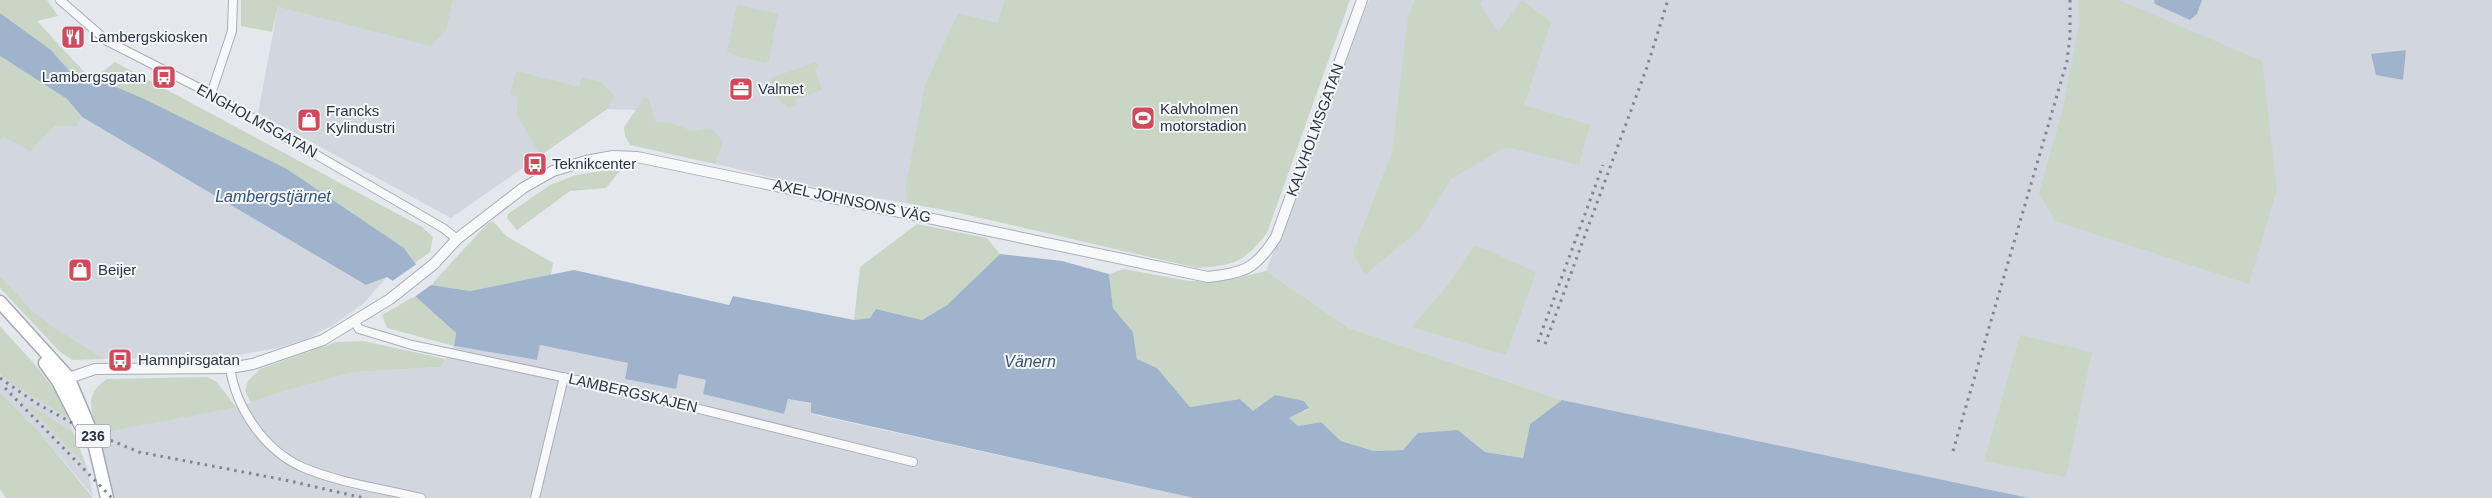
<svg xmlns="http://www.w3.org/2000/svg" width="2492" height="498" font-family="Helvetica,sans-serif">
<rect width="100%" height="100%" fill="#e4e7ec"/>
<path fill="#d2d6de" d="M453 0H1004L955 212 799 184 632 144 636 110 607 109 451 218 258 113 278 7 370 30 447 29Z
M1369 0H2492V498H2029L1562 400 1349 328 1266 271Z
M82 117 366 285 387 277 363 304 333 325 307 339 277 348 228 357 105 359 55 328 32 310 0 276V140L3 137 45 135 55 126H77Z
M540 345 628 363 625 379 675 389 679 374 706 380 703 394 784 414 788 399 812 404 811 414 1194 498H108L97 434 251 403 284 391 355 372 441 367 454 346 536 360Z
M0 374 8 381 69 419 73 432 22 401 87 467 93 496 37 429 0 392Z"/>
<path fill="#c9d6c5" d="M0 0H47L58 16 37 21 86 74 73 75 51 50 0 13Z
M241 0H453L447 29 431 46 278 7 272 32 241 26Z
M1004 0H1350L1267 233C1243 263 1235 265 1197 268L955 212 907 203 906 186 925 85 958 13 998 23Z
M1415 0H1482L1480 5 1498 32 1522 0 1551 22 1524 105 1590 125 1579 165 1506 147 1451 179 1421 228 1365 275 1353 253 1392 152 1408 17Z
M2078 0H2119L2262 61 2277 189 2249 284 2055 221 2039 193 2063 108 2080 19Z
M737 5 778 14 769 61 765 63 733 55 727 51Z
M0 56 67 99 82 117 77 126H55L30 151 4 137 0 140Z
M115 62 422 227 433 237 430 252 415 263 404 248 287 169 95 78Z
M816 62 819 66 815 68 822 90 795 100 796 105 788 108 768 89 771 78Z
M516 71 579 87 582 77 601 82 614 96 607 109 541 155 517 116V97L510 94Z
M644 98 649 99 655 121 671 123 692 131 711 128 723 141 715 164 630 145 625 136 624 127Z
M622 168 606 188 570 191 517 230 507 218 508 214 550 185 576 175Z
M493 221 506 236 553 263 551 275 470 291 431 285 487 224Z
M917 224 987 238 1000 254 947 305 922 320 876 309 870 318 854 320 860 267Z
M1475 245 1536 272 1506 355 1412 327 1451 281Z
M1124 269 1189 281H1224L1266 271 1349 328 1562 400 1530 424 1523 458 1485 452 1458 430 1403 450 1374 451 1341 441 1321 422 1298 426 1288 418 1309 409 1304 401 1253 411 1240 399 1190 407 1157 368 1137 359 1133 332 1113 308 1109 274Z
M0 276 32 310 55 328 105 359 72 360 60 352 0 288Z
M415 296 456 333 454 346 387 328 382 315Z
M0 326C27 357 54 380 69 419L8 381 0 374Z
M2020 335 2092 352 2066 477 1984 461Z
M363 341 446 359 441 367 355 372 284 391 251 403 245 391 248 381 260 369 336 342Z
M207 377 217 382 236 407 97 434C92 409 83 395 107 379Z
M0 392 37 429 93 498H6L0 489Z
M20 399 73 432 87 467Z"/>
<path fill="#9fb4cc" d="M2154 0H2202L2197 14 2190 20 2155 4Z
M0 13 51 50 73 75 86 74 144 99 287 169 404 248 431 285 470 291 574 270 729 305 733 296 854 320 870 318 876 309 922 320 947 305 1000 254 1062 261 1109 274 1113 308 1133 332 1137 359 1157 368 1190 407 1240 399 1253 411 1275 395 1304 401 1309 408 1289 418 1298 426 1321 422 1341 441 1374 451 1403 450 1418 433 1458 430 1485 452 1523 458 1530 424 1562 400 2029 498H1194L811 413V403L788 399 784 414 703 394 706 380 679 374 676 389 625 379 628 363 540 345 537 360 454 346 456 333 415 296 387 277 366 285 82 117 67 99 0 56Z
M2406 50 2403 80 2376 75 2371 54Z"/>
<path fill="#e4e7ec" d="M418 263 434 283 413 298 391 282Z"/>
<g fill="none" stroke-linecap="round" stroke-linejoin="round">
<g stroke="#a9aeb7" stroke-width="10">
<path id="minor" d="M60 0 107 41 211 94 443 228 457 239
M211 94 232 31 233 0
M355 322 359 329 412 345 623 390 913 462
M230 368C236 408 264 450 302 467 336 482 384 489 421 498
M535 498 564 377"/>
</g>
<g stroke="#a9aeb7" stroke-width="12">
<path id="tertiary" d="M63 380 95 369 230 368 253 364 323 340 390 299 434 264 457 239 523 188 553 171 586 161 613 156 637 157 757 182 1208 277C1245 272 1255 270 1276 237L1362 0"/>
</g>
<g stroke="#a3abb8" stroke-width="15">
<path id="primary" d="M0 302 68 377 92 434 107 498
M45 363 58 381 81 426"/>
</g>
<use href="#minor" stroke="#f7f8fa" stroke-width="8"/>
<use href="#tertiary" stroke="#f7f8fa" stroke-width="10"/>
<use href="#primary" stroke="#fff" stroke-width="12"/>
<path stroke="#7d8696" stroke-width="3" stroke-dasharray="2.5 5" stroke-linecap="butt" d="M1538 342 1603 165
M1545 344 1647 67 1668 0
M0 378 36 403 83 429 139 452 285 480 364 498
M5 388 112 498
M1953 451 2067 61 2070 37V0"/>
</g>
<defs>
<g id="restaurant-square" transform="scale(1.25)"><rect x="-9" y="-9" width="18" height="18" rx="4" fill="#d1495b" stroke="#f4f6f9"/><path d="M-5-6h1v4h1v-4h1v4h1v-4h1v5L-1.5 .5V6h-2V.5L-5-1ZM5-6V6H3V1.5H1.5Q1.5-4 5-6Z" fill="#fff"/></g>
<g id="bus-square" transform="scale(1.25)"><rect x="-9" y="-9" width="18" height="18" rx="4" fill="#d1495b" stroke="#f4f6f9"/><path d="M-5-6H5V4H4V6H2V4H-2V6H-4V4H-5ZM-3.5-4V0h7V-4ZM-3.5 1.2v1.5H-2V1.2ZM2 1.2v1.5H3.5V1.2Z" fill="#fff"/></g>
<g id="office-square" transform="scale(1.25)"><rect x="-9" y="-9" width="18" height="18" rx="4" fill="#d1495b" stroke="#f4f6f9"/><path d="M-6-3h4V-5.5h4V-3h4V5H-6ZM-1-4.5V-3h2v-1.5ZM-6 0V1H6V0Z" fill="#fff"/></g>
<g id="stadium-square" transform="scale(1.25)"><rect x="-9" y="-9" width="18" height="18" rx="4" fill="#d1495b" stroke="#f4f6f9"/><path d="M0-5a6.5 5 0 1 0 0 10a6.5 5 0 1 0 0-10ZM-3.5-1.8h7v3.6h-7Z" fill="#fff"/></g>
<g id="shop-square" transform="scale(1.25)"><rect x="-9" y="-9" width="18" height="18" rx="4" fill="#d1495b" stroke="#f4f6f9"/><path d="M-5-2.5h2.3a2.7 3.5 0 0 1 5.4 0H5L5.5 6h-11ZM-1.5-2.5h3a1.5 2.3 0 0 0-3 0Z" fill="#fff"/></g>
</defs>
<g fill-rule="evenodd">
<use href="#restaurant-square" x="73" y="37"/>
<use href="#bus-square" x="164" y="77"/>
<use href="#office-square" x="741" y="89"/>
<use href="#stadium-square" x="1143" y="118"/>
<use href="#shop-square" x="309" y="120"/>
<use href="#bus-square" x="535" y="164"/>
<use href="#shop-square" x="80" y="270"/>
<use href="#bus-square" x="120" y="360"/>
</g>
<g text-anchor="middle" stroke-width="4" stroke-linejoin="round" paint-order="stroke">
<rect fill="#f4f6f9" stroke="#676e7b" stroke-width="1" x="75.5" y="424.5" width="35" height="23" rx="4"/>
<g font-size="14" font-weight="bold" fill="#2b3445">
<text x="93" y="441">236</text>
</g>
<g font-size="15" fill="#2b3445" stroke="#f4f6f9" text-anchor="start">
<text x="90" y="42">Lambergskiosken</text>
<text x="146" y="82" text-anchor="end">Lambergsgatan</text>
<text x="758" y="94">Valmet</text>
<text x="1160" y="114">Kalvholmen<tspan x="1160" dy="17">motorstadion</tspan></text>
<text x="326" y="116">Francks<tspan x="326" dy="17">Kylindustri</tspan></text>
<text x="552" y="169">Teknikcenter</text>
<text x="98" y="275">Beijer</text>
<text x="138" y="365">Hamnpirsgatan</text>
</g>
<g font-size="15" fill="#2b3445" stroke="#f4f6f9">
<text transform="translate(257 121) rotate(29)" y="5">ENGHOLMSGATAN</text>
<text transform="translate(1315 130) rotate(-70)" y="5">KALVHOLMSGATAN</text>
<text transform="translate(852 201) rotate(12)" y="5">AXEL JOHNSONS VÄG</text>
<text transform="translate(633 393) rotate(13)" y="5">LAMBERGSKAJEN</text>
</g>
<g font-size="16" font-style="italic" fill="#34527a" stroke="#f4f6f9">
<text x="273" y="202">Lambergstjärnet</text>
<text x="1030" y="367">Vänern</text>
</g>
</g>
</svg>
